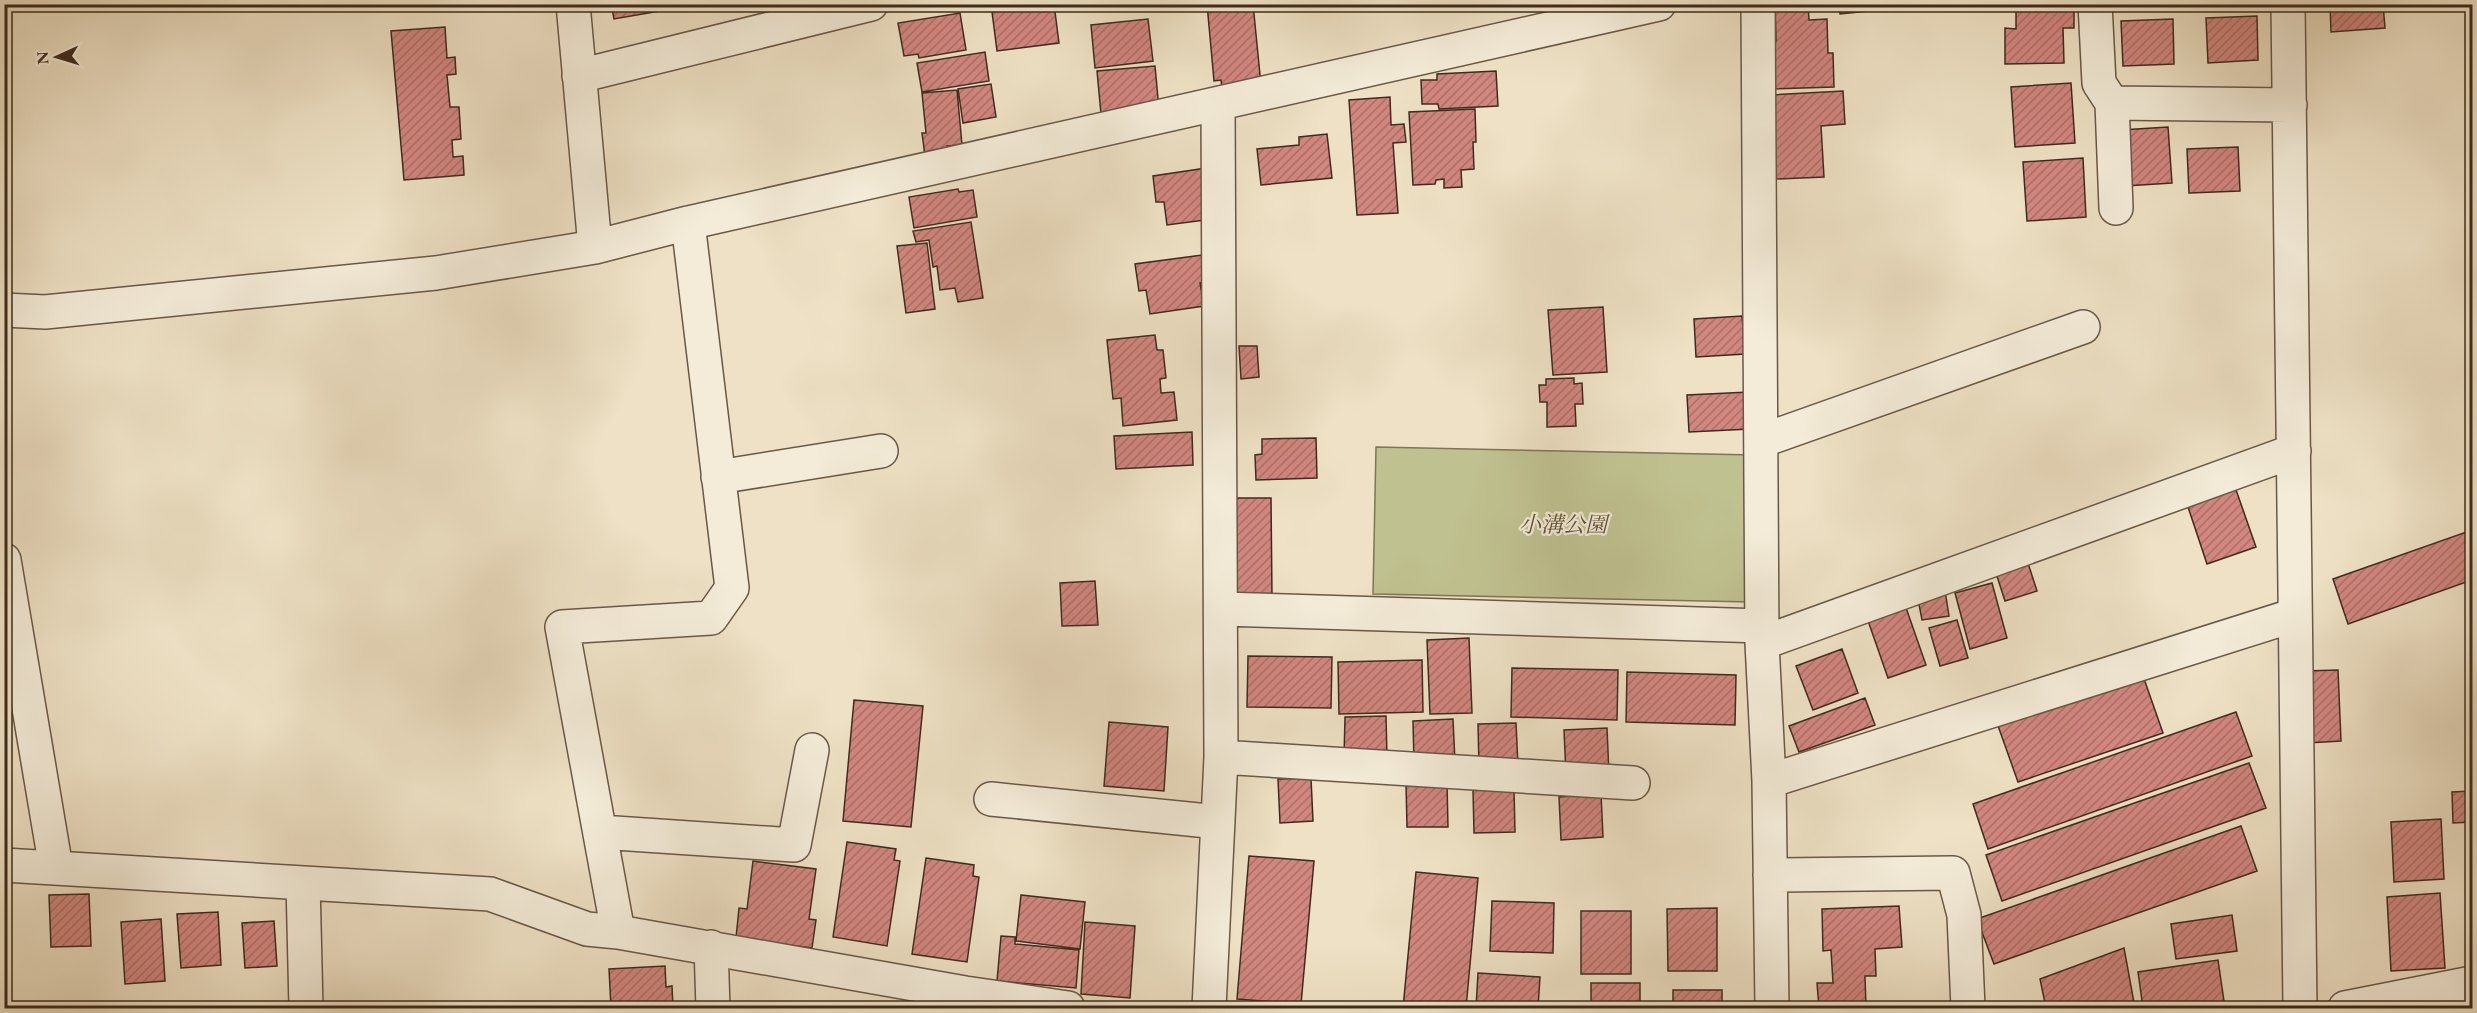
<svg xmlns="http://www.w3.org/2000/svg" width="2477" height="1013" font-family="'EB Garamond','Noto Serif JP',serif">
<defs>
<pattern id="building-hatch" width="6" height="6" patternUnits="userSpaceOnUse" patternTransform="scale(1.5)"><rect width="6" height="6" fill="#d28680"/><path d="M-1 1l2-2M0 6l6-6M5 7l2-2" fill="none" stroke="#ac6e68"/></pattern>
</defs>
<rect width="100%" height="100%" fill="#eee1c5"/>
<filter id="stains"><feTurbulence type="fractalNoise" baseFrequency=".00333" numOctaves="4"/><feColorMatrix values="0 0 0 0 .2 0 0 0 0 .09 0 0 0 0 .02 0 0 0 .5 -.17"/></filter>
<radialGradient id="worn" r=".72"><stop offset=".6" stop-color="#630" stop-opacity="0"/><stop offset="1" stop-color="#630" stop-opacity=".3"/></radialGradient>
<path fill="#c0c190" stroke="#7e7656" stroke-width="1.5" d="M1376 447 1754 455 1751 602 1373 594Z"/>
<path fill="url(#building-hatch)" stroke="#3c2c1c" stroke-width="1.5" d="M611 4H671V9L614 19Z
M991 4H1054L1059 43 997 51Z
M1207 4H1253L1261 85 1222 89 1221 80 1214 81Z
M1775 4H1808L1809 20 1827 19 1828 53H1833L1834 87 1774 89 1772 41H1776Z
M1839 4H1887V6L1867 8 1868 11 1840 14Z
M2016 4H2074V28H2063L2064 63 2005 64V28L2016 29Z
M2330 4H2383L2385 28 2331 32Z
M960 13 966 50 919 58 918 54 904 56 898 23Z
M2257 16 2258 60 2208 63 2206 18Z
M1148 19 1153 61 1095 68 1091 25Z
M2173 19 2174 64 2123 66 2121 21Z
M445 27 447 58 455 57 456 74 447 75 450 107H459L461 139 452 140 453 157 463 156 464 175 404 180 391 31Z
M985 52 989 81 922 92 917 63Z
M1155 66 1159 109 1101 114 1097 71Z
M1496 71 1498 106 1439 109 1438 104H1422L1421 80H1437V74Z
M2071 83 2075 143 2015 147 2011 87Z
M991 84 996 117 963 123 958 89Z
M957 90 962 145 947 146 949 153 925 156 922 133H926L922 93Z
M1843 91 1845 124 1821 126 1824 177 1775 179 1771 95Z
M1390 97 1391 125 1404 124 1406 142 1393 143 1398 213 1357 215 1349 100Z
M1475 109 1476 142H1473L1474 169 1461 170 1462 187 1444 188V179L1436 180 1435 184 1413 185 1409 112Z
M2168 127 2172 183 2125 186 2121 130Z
M1327 134 1332 178 1261 185 1257 149 1299 145V137Z
M2238 147 2240 191 2189 193 2187 149Z
M2083 158 2086 217 2027 221 2023 162Z
M1227 165 1220 218 1167 225 1164 202H1156L1153 176Z
M958 189 959 192 973 190 977 217 914 228 909 197Z
M971 222 983 298 958 302 955 288 940 290 937 266 933 267 929 240 916 242 913 231Z
M927 243 935 309 906 313 897 246Z
M1210 254 1214 281 1200 283 1204 306 1150 314 1146 290 1139 291 1135 264Z
M1603 307 1607 372 1553 375 1548 310Z
M1742 316 1745 354 1696 357 1694 319Z
M1155 335 1157 350H1163L1166 378 1160 379 1161 393 1174 392 1177 420 1123 426 1121 398 1113 399 1107 340Z
M1239 346H1257L1259 377 1241 379Z
M1574 378V384L1582 383 1583 404H1575L1576 426 1547 427V402H1540L1539 385H1546V379Z
M1749 392 1750 429 1689 432 1687 395Z
M1192 432 1193 465 1116 469 1114 436Z
M1316 438 1317 478 1256 480 1255 455 1262 454V439Z
M2235 487 2256 547 2207 564 2187 504Z
M1226 498H1271L1272 597H1227Z
M2472 530V580L2348 624 2333 579Z
M2027 560 2037 591 2005 601 1995 570Z
M1095 581 1098 625 1062 626 1060 583Z
M1992 583 2007 638 1970 649 1955 593Z
M1944 584 1949 616 1922 620 1916 589Z
M1904 602 1926 665 1888 678 1866 615Z
M1957 620 1968 658 1940 666 1929 628Z
M1469 638 1472 713 1430 714 1427 640Z
M1842 649 1858 693 1813 710 1796 666Z
M1248 656 1332 657 1331 708 1247 707Z
M1422 660 1423 712 1339 714 1338 662Z
M1512 668 1618 670 1617 720 1511 717Z
M2338 670 2341 741 2307 743 2304 671Z
M1627 672 1736 675 1735 725 1626 722Z
M2142 673 2163 733 2018 782 1997 723Z
M1865 698 1875 725 1799 752 1789 726Z
M854 700 923 706 911 827 843 821Z
M2236 712 2252 756 1988 849 1973 804Z
M1386 716 1387 757H1344L1345 717Z
M1453 719 1455 762 1414 764 1413 721Z
M1109 722 1168 727 1164 791 1104 786Z
M1516 723 1518 766 1479 767 1478 724Z
M1607 728 1609 774 1566 775 1564 730Z
M2249 763 2266 808 2002 901 1986 855Z
M1311 778 1313 821 1280 823 1278 779Z
M1447 783 1448 827H1407L1406 784Z
M1473 790H1514L1515 832 1474 833Z
M2472 791V822L2453 823 2452 792Z
M1601 794 1603 837 1561 840 1559 797Z
M2441 819 2444 879 2394 882 2391 822Z
M2241 826 2257 871 1994 964 1977 919Z
M847 842 896 849 894 860 900 861 887 946 833 937Z
M1249 856 1314 861 1301 1004 1237 999Z
M926 858 974 865 973 876 979 877 967 962 912 954Z
M753 861 816 869 809 919 816 920 812 948 736 938 739 908 747 909Z
M1416 872 1478 878 1466 1008H1403Z
M2440 893 2445 968 2391 971 2387 897Z
M89 894 91 946 51 947 49 895Z
M1021 895 1085 902 1080 949 1016 941Z
M1492 901 1554 903 1553 953 1490 951Z
M1899 906 1902 947 1875 949 1876 976H1865L1866 1008H1819L1817 983H1833L1831 950 1823 951 1822 909Z
M1717 908V971H1668L1667 909Z
M1581 911H1631V974H1581Z
M218 912 221 965 181 968 177 914Z
M2232 915 2237 951 2176 959 2171 924Z
M161 919 165 981 125 984 121 922Z
M274 921 277 966 245 968 242 923Z
M1085 922 1135 926 1130 998 1081 994Z
M1001 936 1015 937V944L1079 950 1076 988 997 981Z
M2124 948 2135 1008H2046L2040 979Z
M2218 960 2225 1008H2143L2138 972Z
M665 966 666 987 672 986 673 1008H606H611L609 969Z
M1478 973 1540 977 1538 1008H1476Z
M1591 983H1640V1008H1591Z
M1673 990H1722V1008H1673Z"/>
<g fill="none" stroke-linecap="round" stroke-linejoin="round">
<g stroke="#685946" stroke-width="36">
<path id="street" d="M573 4 595 247
M1758 4 1762 643 1769 781 1772 1008
M2095 4 2099 83 2112 103 2116 208
M2288 4 2300 1008
M579 76 871 4
M2112 103 2290 105
M4 310 45 312 436 273 595 247 688 223 1659 4
M1761 441 2083 327
M718 477 881 451
M4 560 56 868
M1221 609 1762 626
M1762 643 2294 451
M1221 757 1633 783
M1769 781 2295 615
M991 799 1218 822
M600 832 794 845 812 750
M4 865 490 894 587 929 618 932 965 993 1068 1008
M1770 875 1953 873 1964 915 1968 1008
M303 883 306 1008
M618 932 562 627 711 618 732 588 688 223
M711 947 713 1008
M1209 1008 1221 757 1218 105
M2345 1008 2472 983"/>
</g>
<use href="#street" stroke="#f4ecd9" stroke-width="33"/>
</g>
<g text-anchor="middle" stroke-width="4.5" stroke-linejoin="round" paint-order="stroke">
<g font-size="22" font-style="italic" fill="#5d5139" stroke="#f4ecd9">
<text x="1563" y="532">小溝公園</text>
</g>
</g>
<rect width="2477" height="1013" fill="none" stroke="#eee1c5" stroke-width="24"/>
<rect x="6" y="6" width="2465" height="1001" fill="none" stroke="#3c2c1c" stroke-width="3"/>
<rect x="12" y="12" width="2453" height="989" fill="none" stroke="#3c2c1c" stroke-width="1.5"/>
<g transform="translate(57 57) rotate(266)" stroke="#f4ecd9" stroke-width="4.5" paint-order="stroke">
<path d="M0-4.5L10 22L0 15L-10 22Z" fill="#3c2c1c"/>
<text y="-9" font-size="16" font-weight="bold" text-anchor="middle" fill="#3c2c1c">N</text>
</g>
<rect width="100%" height="100%" filter="url(#stains)"/>
<rect width="100%" height="100%" fill="url(#worn)"/>
</svg>
